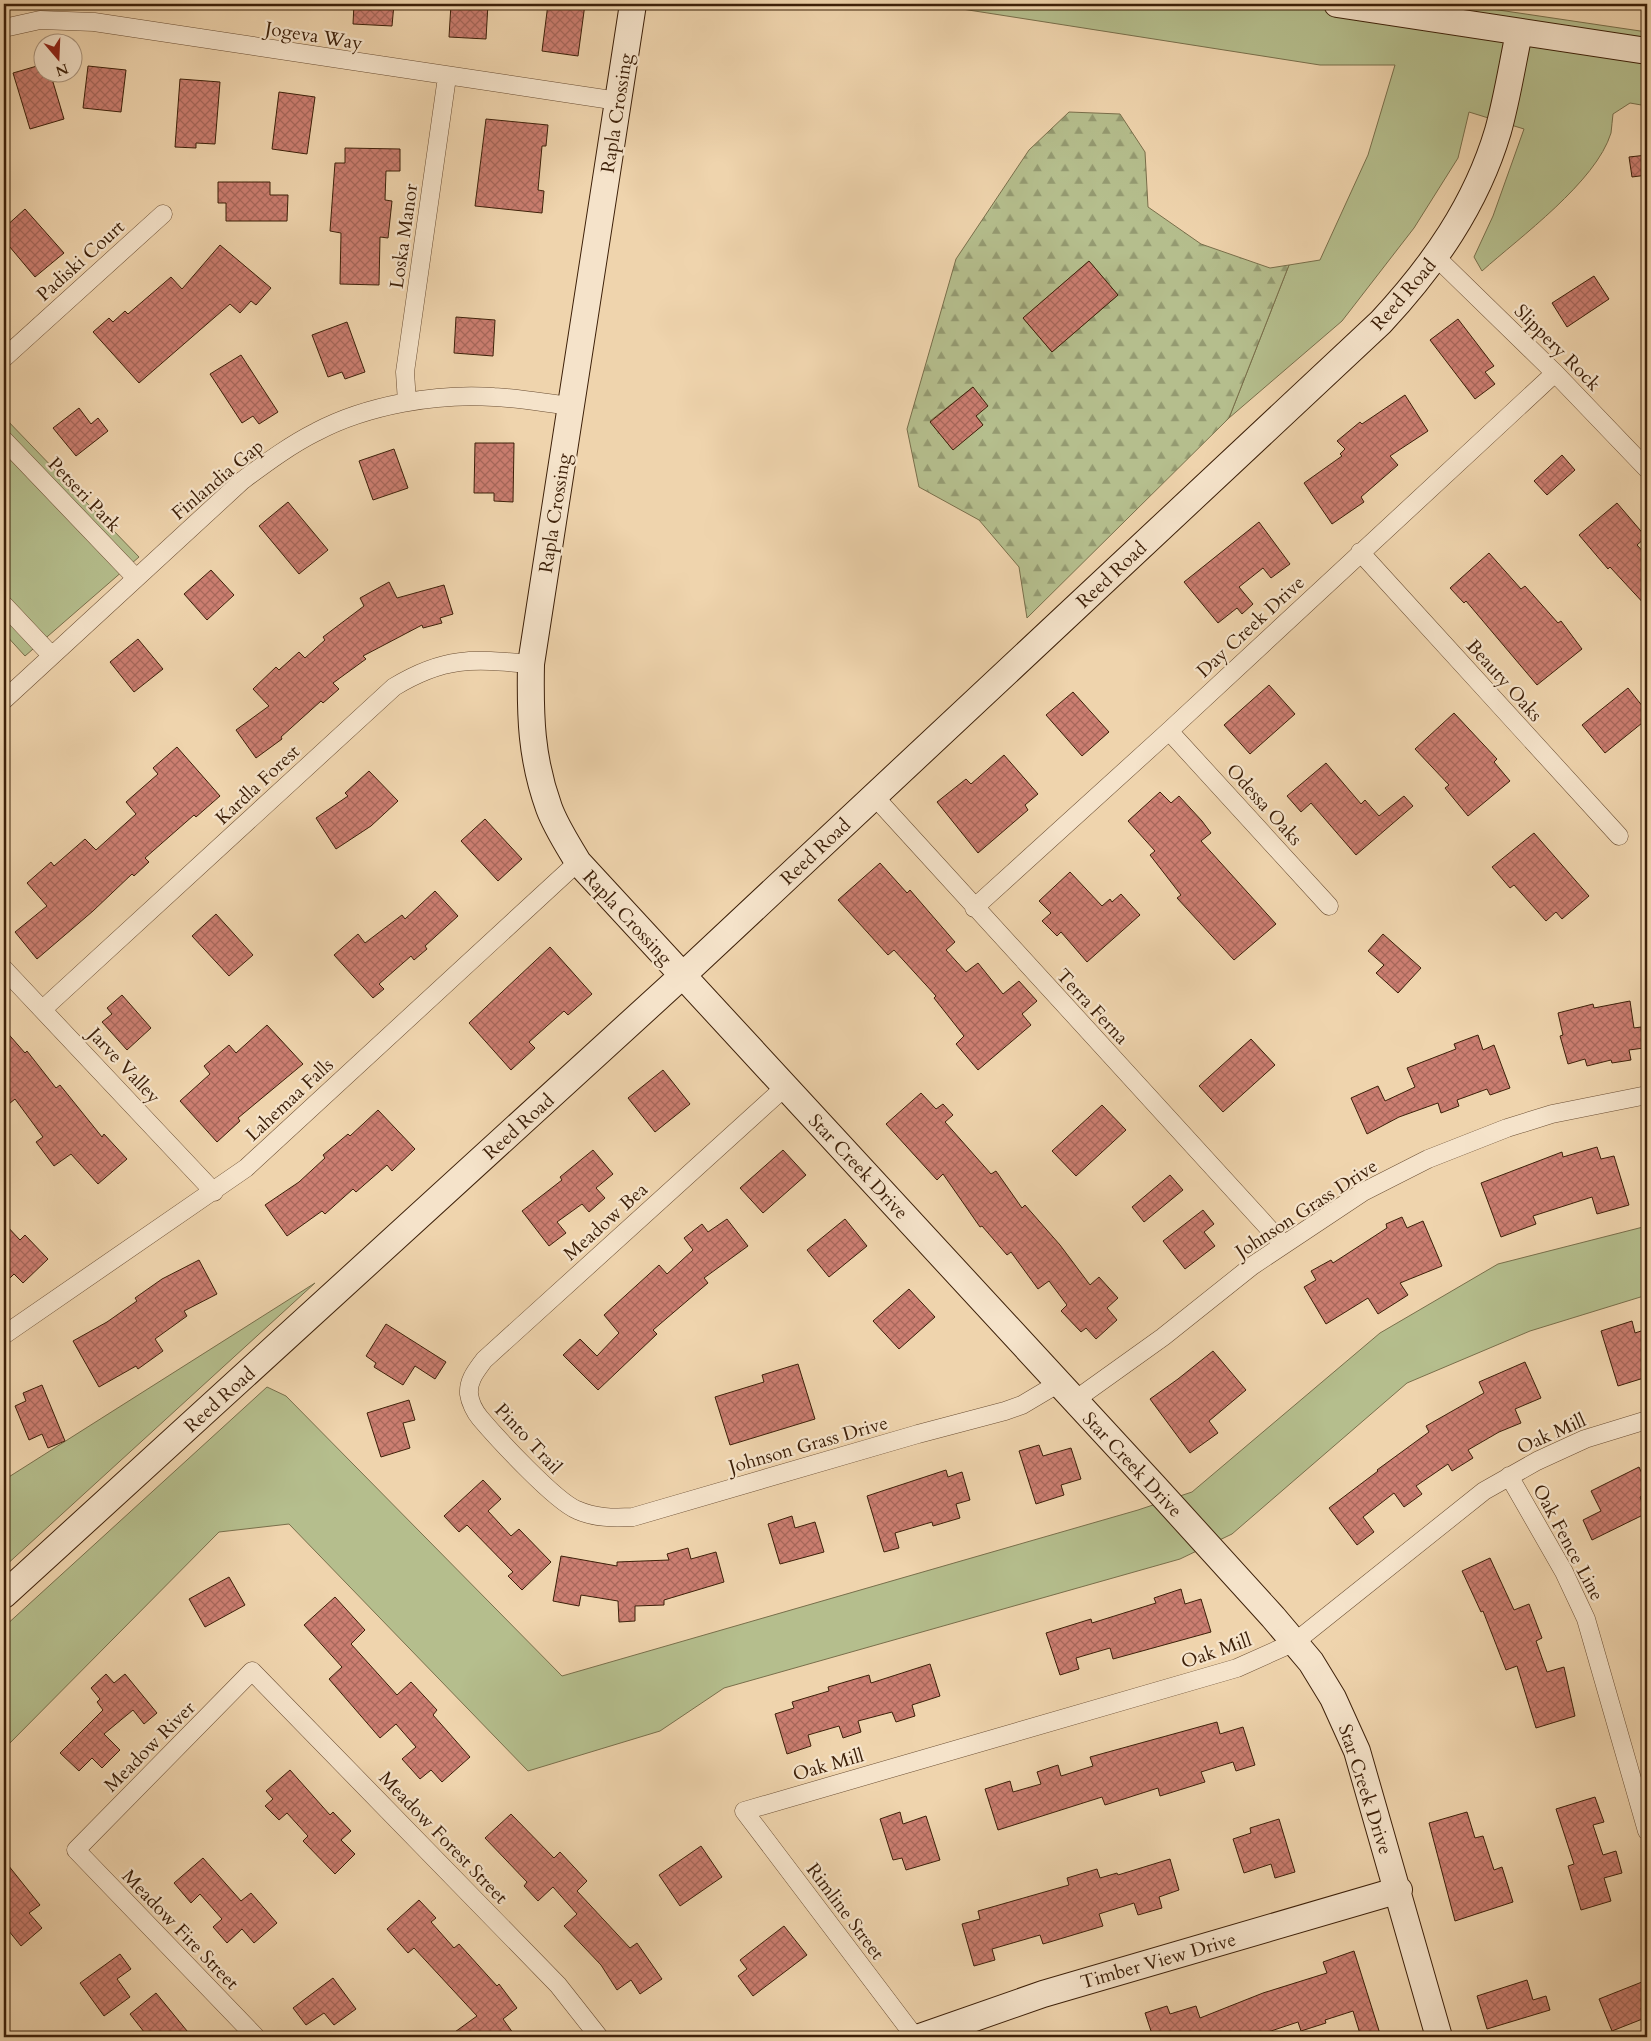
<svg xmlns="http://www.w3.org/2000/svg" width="1651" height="2041" font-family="Cardo,serif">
<defs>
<pattern id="forest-firs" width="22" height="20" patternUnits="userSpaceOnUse" patternTransform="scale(1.25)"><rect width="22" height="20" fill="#b5be8d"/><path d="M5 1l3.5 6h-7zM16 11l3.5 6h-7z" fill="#949a71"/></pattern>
<pattern id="building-cross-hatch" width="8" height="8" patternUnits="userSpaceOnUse" patternTransform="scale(1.25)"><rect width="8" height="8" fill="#cc7e71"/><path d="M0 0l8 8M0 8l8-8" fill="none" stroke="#a7675b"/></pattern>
</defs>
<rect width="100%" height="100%" fill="#efd4ad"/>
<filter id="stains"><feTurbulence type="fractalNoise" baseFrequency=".004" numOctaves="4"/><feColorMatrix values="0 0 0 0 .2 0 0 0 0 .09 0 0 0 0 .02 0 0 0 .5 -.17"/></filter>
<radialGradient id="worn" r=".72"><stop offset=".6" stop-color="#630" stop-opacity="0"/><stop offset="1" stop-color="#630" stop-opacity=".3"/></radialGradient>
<path fill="#b5be8d" stroke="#796f4b" d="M930 4H1458L1647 32V106L1630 103 1613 114C1612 120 1612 127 1611 133 1596 182 1520 237 1482 271L1474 257 1493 216 1524 129 1469 112 1458 158 1414 228 1342 321 1229 418 1289 265 1320 260 1368 155 1395 65H1320Z
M4 417 139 557 25 656 4 633Z
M1647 1226V1295L1530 1331 1407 1383 1232 1534 1180 1559 724 1688 660 1731 528 1771 289 1524 219 1532 4 1749V1627L267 1387 286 1396 562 1676 1138 1510 1192 1492 1380 1333 1498 1264Z
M315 1283 4 1567V1480Z"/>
<path fill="url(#forest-firs)" stroke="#796f4b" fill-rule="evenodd" d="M1069 112 1120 114 1145 152 1148 207 1201 244 1270 268 1289 265 1229 418 1027 618 1019 567 979 520 919 487 907 429 956 259 1029 150ZM1089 261 1118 295 1052 352 1023 318ZM973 387 976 416 983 425 952 449 930 421Z"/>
<path fill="url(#building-cross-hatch)" stroke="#3d2009" d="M354 4H394L392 26 353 24Z
M451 4H488L486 39 449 37Z
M548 4H585L578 56 542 51Z
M37 66 39 73 50 72 64 119 30 129 13 73Z
M88 66 126 70 121 112 83 108Z
M180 79 220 82 215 144 196 143V148L175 147Z
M279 92 315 97 307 154 272 149Z
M486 119 548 125 546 146H542L538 190 544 191 542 213 475 206Z
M345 148 400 149V171H386L385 200 392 201 388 238 380 237 379 285 340 284 341 233 330 231 335 163H345Z
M1647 155V175L1632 177 1629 157Z
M218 182H270V195H288L287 221H226V203H218Z
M25 209 64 253 35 277 4 240V228Z
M220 245 271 288 256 305 251 301 240 313 230 304 139 383 93 332 109 318 113 322 125 311 128 314 171 277 182 289Z
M1089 261 1118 295 1052 352 1023 318Z
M1594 276 1609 299 1567 327 1552 303Z
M456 317 495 320 493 356 454 353Z
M1458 319 1494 366 1485 372 1495 384 1475 399 1430 340Z
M347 322 365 372 345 379 342 372 328 377 312 335Z
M241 355 278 412 259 424 253 416 242 423 210 374Z
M973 387 988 406 976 416 983 425 953 450 930 422Z
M1405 395 1428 431 1390 456 1398 465 1361 497 1364 502 1332 524 1304 483 1342 456 1340 454 1345 449 1337 441 1360 422 1362 424Z
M79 408 91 424 98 418 108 431 76 456 53 428Z
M475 443H514L513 502 494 501V493H474Z
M394 449 408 488 373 500 359 461Z
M1562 455 1575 470 1547 495 1534 481Z
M288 502 328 550 299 574 259 526Z
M1617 503 1646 537 1637 545 1647 556V607L1610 567 1608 569 1579 535Z
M1259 522 1290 564 1271 578 1263 568 1239 587 1253 604 1242 614 1237 608 1218 623 1184 582Z
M1489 553 1521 589 1525 586 1558 623 1561 621 1582 649 1537 685 1466 601 1464 603 1450 588Z
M211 570 234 595 207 620 184 594Z
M389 582 397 598 444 585 453 614 440 618 442 623 423 628 422 625 363 656 366 659 333 683 339 689 323 703 321 701 281 737 282 739 256 758 236 730 269 706 253 689 276 667 279 670 299 652 305 658 325 640 323 637 364 606 360 598Z
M138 639 163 669 134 692 110 662Z
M1269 685 1295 714 1250 754 1224 725Z
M1628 688 1647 712V719L1605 753 1582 725Z
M1073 692 1109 732 1082 756 1046 715Z
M1454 713 1497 759 1494 762 1510 781 1468 816 1445 788 1449 785 1415 749Z
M177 747 220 796 196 817 194 815 145 858 149 862 134 876 132 874 93 911 37 959 15 932 47 906 27 883 51 862 54 866 85 839 96 850 136 814 126 802 158 774 153 768Z
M1004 755 1038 794 1025 805 1028 810 978 853 937 802 966 779 971 784Z
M1326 763 1361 804 1365 800 1379 816 1404 796 1413 806 1356 855 1311 803 1301 812 1287 796Z
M369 771 398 801 371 826 336 849 316 818 348 796 345 793Z
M1160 792 1171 803 1179 796 1202 821 1211 833 1201 841 1276 924 1234 960 1177 898 1181 895 1150 855 1155 851 1128 821Z
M485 819 522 859 498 881 461 841Z
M1534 833 1589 896 1562 919 1556 912 1546 921 1514 885 1510 888 1492 867Z
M880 863 907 893 910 890 955 942 946 950 966 972 978 963 1003 994 1019 981 1037 1001 1022 1014 1031 1025 978 1070 956 1044 964 1036 934 998 936 996 894 950 888 955 838 900Z
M1070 872 1102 906 1110 899 1112 902 1121 894 1140 915 1087 962 1061 932 1057 936 1042 921 1051 913 1039 901Z
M435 891 458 916 425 946 427 949 414 960 411 956 379 984 384 989 373 998 334 955 358 934 365 943 402 915 405 919Z
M216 914 253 955 229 976 192 936Z
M1383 934 1421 968 1398 993 1376 973 1384 965 1368 951Z
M550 947 592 994 568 1015 564 1011 529 1042 535 1048 511 1070 469 1023Z
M122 995 151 1028 127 1050 102 1022 112 1014 107 1008Z
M1630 1001 1634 1028 1641 1027 1644 1048 1629 1050 1631 1060 1612 1063 1611 1060 1587 1066 1585 1059 1568 1064 1560 1036 1563 1035 1558 1013 1593 1004 1594 1008Z
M267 1025 303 1064 238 1118 240 1121 217 1142 180 1101 210 1074 204 1066 229 1045 236 1053Z
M4 1029 25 1053 27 1051 56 1088 60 1085 102 1137 104 1134 127 1159 98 1184 71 1154 54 1166 36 1142 43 1137 15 1099 4 1108Z
M1478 1035 1483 1050 1494 1045 1510 1088 1490 1095 1487 1089 1457 1100 1459 1106 1441 1113 1438 1103 1399 1117 1367 1134 1351 1098 1378 1086 1385 1101 1415 1087 1407 1068 1456 1049 1454 1044Z
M1251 1039 1275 1065 1223 1112 1199 1086Z
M663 1070 690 1104 655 1132 628 1098Z
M921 1093 936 1109 943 1104 953 1115 945 1122 991 1174 996 1171 1022 1208 1025 1205 1060 1245 1090 1285 1099 1277 1118 1298 1107 1308 1117 1320 1096 1339 1086 1328 1081 1332 1061 1311 1067 1305 1049 1281 1038 1289 1011 1252 1007 1255 982 1226 980 1227 943 1174 937 1180 886 1124Z
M1102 1105 1126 1130 1076 1176 1052 1151Z
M378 1110 415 1149 392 1171 387 1165 356 1192 353 1189 325 1214 322 1211 287 1236 265 1205 299 1182 325 1158 323 1155 348 1134 350 1136Z
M1597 1147 1601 1159 1614 1156 1629 1205 1597 1214 1592 1197 1533 1216 1536 1224 1501 1237 1481 1183 1562 1152 1563 1157Z
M593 1150 613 1174 596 1188 605 1198 589 1212 582 1204 557 1222 566 1233 549 1246 522 1211 562 1180 560 1177Z
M783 1150 806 1175 763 1213 740 1188Z
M1170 1175 1183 1190 1144 1222 1132 1207Z
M1203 1210 1214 1224 1204 1232 1215 1246 1185 1269 1163 1241Z
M1402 1217 1407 1228 1423 1221 1442 1266 1400 1283 1408 1295 1378 1314 1368 1298 1326 1324 1304 1287 1316 1280 1311 1271 1331 1260 1333 1263 1387 1228 1386 1224Z
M727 1219 748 1246 704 1278 708 1283 653 1330 657 1334 598 1390 563 1355 580 1339 597 1356 619 1333 604 1315 659 1265 667 1274 693 1250 684 1238 702 1224 708 1232Z
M845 1219 867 1246 829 1277 807 1250Z
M4 1223 20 1240 25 1235 48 1259 23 1283 14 1274 4 1284Z
M199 1260 217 1294 184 1311 187 1316 155 1339 163 1351 138 1369 136 1366 99 1387 73 1341 107 1322 137 1301 135 1298 162 1279Z
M909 1289 935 1317 899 1349 873 1321Z
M1632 1321 1635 1333 1647 1329V1377L1618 1386 1601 1331Z
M386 1324 446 1362 435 1379 415 1366 403 1385 374 1367 376 1363 366 1356Z
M1213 1351 1246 1390 1209 1421 1218 1433 1190 1453 1150 1399 1178 1379Z
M1525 1362 1541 1398 1515 1409 1521 1423 1499 1432 1468 1450 1473 1458 1452 1471 1448 1464 1416 1486 1422 1494 1404 1507 1394 1493 1363 1517 1374 1532 1357 1545 1329 1508 1378 1471 1377 1470 1429 1432 1426 1426 1484 1393 1479 1382Z
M798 1364 815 1419 730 1445 715 1397 764 1382 762 1375Z
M42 1385 65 1441 48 1448 42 1434 29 1440 15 1406 26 1401 23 1393Z
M409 1400 415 1420 403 1423 410 1448 381 1457 367 1413Z
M1039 1445 1043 1456 1071 1448 1081 1479 1061 1485 1064 1495 1036 1504 1019 1451Z
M1639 1467 1647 1484V1493L1640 1497 1647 1513 1592 1540 1583 1520 1601 1511 1591 1491Z
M946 1470 948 1477 962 1472 970 1500 956 1504 960 1518 933 1526 932 1522 895 1533 899 1548 884 1552 867 1496Z
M483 1480 501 1499 488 1511 511 1536 519 1529 551 1562 522 1590 508 1576 513 1572 467 1525 459 1532 444 1516Z
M792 1516 795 1528 815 1522 824 1552 780 1564 768 1524Z
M688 1548 691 1559 716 1552 724 1582 664 1600V1605L635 1606V1621L619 1622 618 1601 581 1595 579 1606 553 1601 561 1556 617 1566V1562L669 1560 667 1554Z
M1490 1558 1514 1610 1529 1604 1542 1638 1536 1641 1547 1672 1564 1667 1575 1716 1536 1728 1517 1666 1506 1670 1483 1611 1481 1612 1462 1571Z
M229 1577 245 1605 205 1627 189 1599Z
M1181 1589 1185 1604 1201 1599 1211 1632 1113 1659 1110 1648 1076 1658 1079 1669 1060 1675 1046 1633 1091 1619 1092 1623 1156 1603 1154 1598Z
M335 1597 365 1630 351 1644 397 1695 411 1682 437 1710 433 1715 470 1757 442 1782 431 1770 420 1779 402 1759 416 1747 396 1724 380 1738 329 1679 342 1667 304 1625Z
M930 1664 940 1696 912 1705 915 1716 896 1722 892 1712 858 1721 861 1732 843 1738 839 1726 808 1735 811 1746 787 1754 775 1714 794 1708 792 1702 829 1691 828 1687 869 1675 871 1683Z
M106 1674 114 1683 125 1674 157 1713 144 1724 133 1710 104 1734 120 1750 102 1768 92 1758 79 1771 60 1753 103 1710 97 1702 100 1699 91 1688Z
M1217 1722 1220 1734 1243 1727 1255 1765 1236 1771 1233 1762 1201 1772 1205 1782 1160 1796 1158 1788 1105 1805 1102 1797 998 1830 985 1789 1010 1781 1013 1792 1041 1784 1037 1772 1058 1765 1061 1776 1093 1766 1090 1757Z
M290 1770 330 1815 333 1812 351 1831 341 1840 355 1854 335 1874 303 1841 308 1836 287 1813 279 1820 265 1806 273 1799 266 1791Z
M1595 1797 1604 1822 1593 1825 1603 1855 1616 1851 1622 1873 1604 1878 1611 1901 1581 1910 1568 1866 1574 1864 1556 1809Z
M900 1812 903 1824 926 1816 940 1860 906 1870 902 1858 893 1860 880 1819Z
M1467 1812 1475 1838 1483 1836 1494 1870 1502 1867 1513 1902 1455 1921 1429 1823Z
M511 1814 554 1858 560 1852 587 1881 577 1891 630 1948 637 1943 662 1979 640 1994 631 1980 617 1990 601 1965 564 1926 577 1914 553 1887 538 1901 524 1886 527 1882 485 1838Z
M1279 1819 1295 1872 1275 1878 1271 1864 1244 1873 1233 1839 1251 1833 1250 1828Z
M701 1846 722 1877 680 1906 659 1875Z
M203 1858 241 1901 251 1893 277 1923 254 1943 242 1929 227 1943 213 1927 222 1919 200 1894 191 1903 174 1883Z
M1170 1859 1179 1890 1159 1897 1162 1908 1138 1915 1134 1903 1099 1914 1103 1926 1043 1944 1040 1935 992 1949 995 1960 974 1966 962 1924 980 1919 978 1911 1069 1885 1067 1878 1097 1869 1100 1878 1117 1873 1118 1875Z
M4 1860 40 1905 29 1913 42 1928 21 1946 4 1925Z
M419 1900 436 1918 431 1922 454 1948 459 1944 497 1986 499 1984 517 2008 503 2019 516 2037H448L477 2016 414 1948 408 1953 387 1929Z
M784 1926 807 1955 753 1996 738 1976 747 1969 740 1960Z
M1354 1951 1381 2037H1361L1353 2011 1325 2020 1326 2023 1301 2031 1298 2022 1262 2034 1263 2037H1153L1145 2013 1167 2006 1170 2014 1196 2006 1200 2018 1263 1993 1327 1973 1323 1962Z
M120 1954 131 1969 117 1979 130 1997 104 2016 80 1983Z
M333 1978 356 2009 334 2025 324 2013 306 2025 293 2008Z
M1527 1980 1533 2000 1546 1996 1550 2010 1487 2029 1477 1996Z
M1647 1980V2006L1641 2008 1645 2018 1612 2031 1599 1999Z
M156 1993 192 2037H148L130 2014Z"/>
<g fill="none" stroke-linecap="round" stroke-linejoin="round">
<g stroke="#6a4d32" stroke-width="19">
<path id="street" d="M4 28 40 20 94 22 618 101
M1436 257 1555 373 1647 469
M4 358 163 214
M407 402 405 372 447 77
M4 440 136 578
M1360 552 1619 836
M4 605 51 655
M4 700 243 480C266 463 290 445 316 432 367 405 437 393 494 397 519 398 545 403 570 406
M1169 731 1329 906
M874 796 1283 1244
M974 908 1169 731 1555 373
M4 969 214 1192
M43 1009 394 687C445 656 473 659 531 664
M784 1088 484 1360C476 1371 468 1380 469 1394 470 1402 475 1412 480 1418 497 1438 555 1501 577 1510 595 1518 613 1518 633 1517L918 1434 1005 1411 1022 1405 1059 1383
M4 1335 246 1168 578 862
M1075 1400 1163 1337 1252 1266 1363 1192 1428 1159 1507 1128 1552 1114 1647 1095
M1509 1476 1564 1572 1586 1619 1647 1831
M256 2037 76 1850 252 1671 558 1985 599 2037
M915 2037 744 1811 1237 1668 1295 1642 1484 1491 1537 1461 1585 1439 1647 1420"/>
</g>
<g stroke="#3d2009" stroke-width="28">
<path id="secondary" d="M633 4 531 664C530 716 531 758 549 808 556 827 568 845 578 862L1154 1486 1273 1617 1311 1662 1333 1698 1357 1751 1439 2037
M1337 4 1647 51
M4 1595 683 975 1381 322C1433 266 1476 205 1498 131 1507 99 1512 66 1519 33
M920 2037 1043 1994 1399 1890"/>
</g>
<use href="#street" stroke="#f5e3ca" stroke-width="18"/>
<use href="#secondary" stroke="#f5e3ca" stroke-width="26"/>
</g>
<g text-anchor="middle" stroke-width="4.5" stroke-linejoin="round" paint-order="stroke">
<g font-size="19" fill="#3d2009" stroke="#f5e3ca">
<text transform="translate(314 35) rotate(9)" y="7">Jogeva Way</text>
<text transform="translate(616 113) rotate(-81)" y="7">Rapla Crossing</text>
<text transform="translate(403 236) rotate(-82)" y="7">Loska Manor</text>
<text transform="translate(80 260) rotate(-42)" y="7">Padiski Court</text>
<text transform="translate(1403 294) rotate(-49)" y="7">Reed Road</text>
<text transform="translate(1558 347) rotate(45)" y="7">Slippery Rock</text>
<text transform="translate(217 479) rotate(-40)" y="7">Finlandia Gap</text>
<text transform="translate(85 494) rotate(46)" y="7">Petseri Park</text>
<text transform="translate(554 513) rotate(-81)" y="7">Rapla Crossing</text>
<text transform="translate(1111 574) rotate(-43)" y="7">Reed Road</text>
<text transform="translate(1250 626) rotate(-43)" y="7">Day Creek Drive</text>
<text transform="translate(1505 680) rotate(48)" y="7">Beauty Oaks</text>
<text transform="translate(257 784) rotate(-43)" y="7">Kardla Forest</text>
<text transform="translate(1265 804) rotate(48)" y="7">Odessa Oaks</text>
<text transform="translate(815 851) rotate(-43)" y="7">Reed Road</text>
<text transform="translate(628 917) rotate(47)" y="7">Rapla Crossing</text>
<text transform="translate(1093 1006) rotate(47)" y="7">Terra Ferna</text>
<text transform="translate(125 1065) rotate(47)" y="7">Jarve Valley</text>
<text transform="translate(289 1099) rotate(-43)" y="7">Lahemaa Falls</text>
<text transform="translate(518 1126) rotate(-42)" y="7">Reed Road</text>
<text transform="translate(859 1166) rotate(47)" y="7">Star Creek Drive</text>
<text transform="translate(1306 1208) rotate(-33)" y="7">Johnson Grass Drive</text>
<text transform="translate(605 1221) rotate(-42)" y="7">Meadow Bea</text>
<text transform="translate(219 1399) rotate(-42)" y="7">Reed Road</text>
<text transform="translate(1551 1433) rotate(-24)" y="7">Oak Mill</text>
<text transform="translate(529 1438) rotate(47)" y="7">Pinto Trail</text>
<text transform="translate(808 1444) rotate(-16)" y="7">Johnson Grass Drive</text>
<text transform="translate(1133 1464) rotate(47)" y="7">Star Creek Drive</text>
<text transform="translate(1569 1542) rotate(62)" y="7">Oak Fence Line</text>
<text transform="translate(1216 1650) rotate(-19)" y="7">Oak Mill</text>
<text transform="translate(149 1746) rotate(-45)" y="7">Meadow River</text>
<text transform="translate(828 1764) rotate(-16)" y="7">Oak Mill</text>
<text transform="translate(1366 1789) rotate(72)" y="7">Star Creek Drive</text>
<text transform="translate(444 1837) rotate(46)" y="7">Meadow Forest Street</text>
<text transform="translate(846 1911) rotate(53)" y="7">Rimline Street</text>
<text transform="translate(181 1929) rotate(46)" y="7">Meadow Fire Street</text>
<text transform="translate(1158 1960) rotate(-16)" y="7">Timber View Drive</text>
</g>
</g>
<rect width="1651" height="2041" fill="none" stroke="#efd4ad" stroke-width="20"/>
<rect x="5" y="5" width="1641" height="2031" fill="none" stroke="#3d2009" stroke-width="2.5"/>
<rect x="10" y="10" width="1631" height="2021" fill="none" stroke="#3d2009"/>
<g transform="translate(58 58) rotate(161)"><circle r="24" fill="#f5e3ca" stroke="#ab957d"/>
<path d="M0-4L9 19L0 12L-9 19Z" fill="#8f2418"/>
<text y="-8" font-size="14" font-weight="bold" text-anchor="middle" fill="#3d2009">N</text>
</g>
<rect width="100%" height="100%" filter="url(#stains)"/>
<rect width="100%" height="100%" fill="url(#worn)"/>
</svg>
